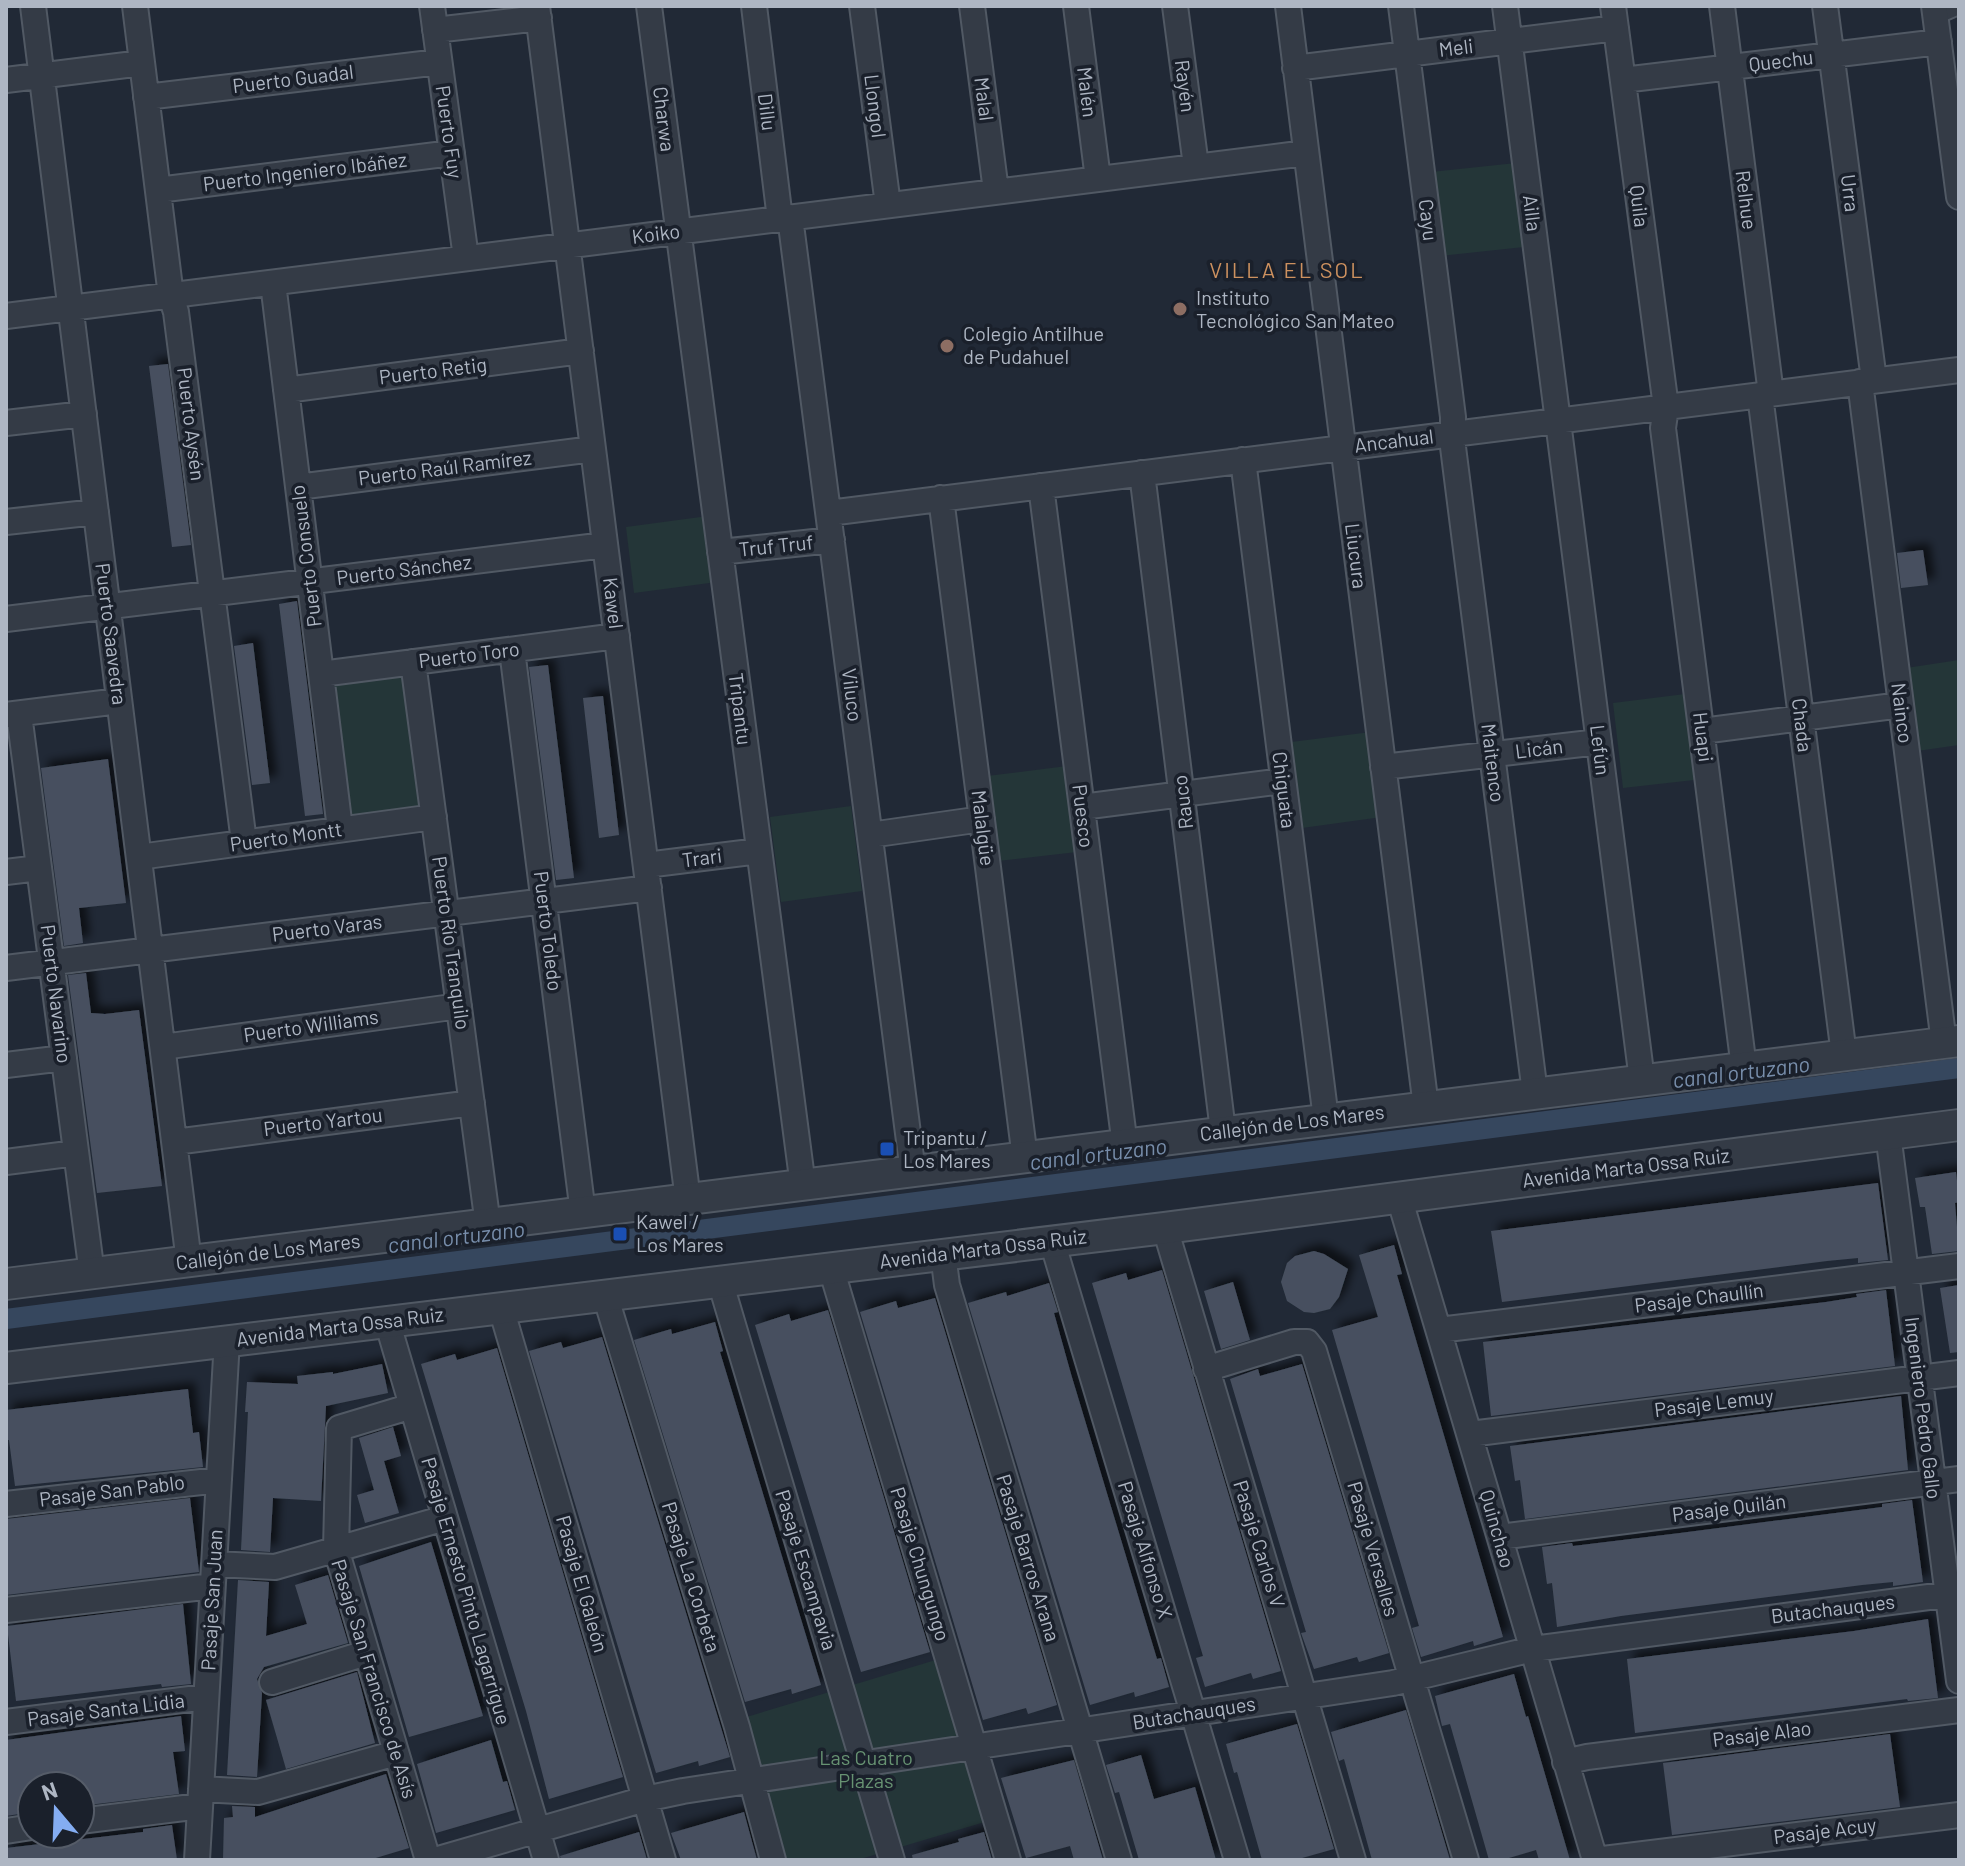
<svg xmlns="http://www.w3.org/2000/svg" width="1965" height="1866" font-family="Barlow,sans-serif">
<defs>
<filter id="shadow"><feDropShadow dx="7" dy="-7" stdDeviation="4" flood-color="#0009"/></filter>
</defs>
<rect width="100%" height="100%" fill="#212936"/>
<path fill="#243638" d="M1516 163 1524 247 1440 256 1431 172Z
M708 516 717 582 634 593 626 527Z
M1959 660V745L1917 751 1906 668Z
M407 675 423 807 348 816 332 684Z
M1693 693 1703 779 1623 788 1613 703Z
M1371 732 1382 817 1302 828 1291 742Z
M1067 766 1077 852 998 861 987 776Z
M851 806 862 891 781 902 770 817Z
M939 1659 988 1821 857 1860H782L740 1719Z"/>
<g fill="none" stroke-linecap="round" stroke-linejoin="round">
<path stroke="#36475e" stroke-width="20" d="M6 1319 1959 1068"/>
</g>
<path fill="#47505f" filter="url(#shadow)" d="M168 364 191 545 172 547 149 366Z
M1923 550 1928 585 1901 588 1897 553Z
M297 601 323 814 305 816 279 604Z
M253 643 270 783 252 785 234 646Z
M548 665 574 878 556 880 529 667Z
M603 696 619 835 599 838 583 698Z
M108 759 126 903 79 908 83 943 64 946 41 768Z
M86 973 91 1013 105 1014 139 1010 162 1186 97 1193 68 975Z
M1956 1172 1959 1199V1202L1955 1203 1959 1251 1932 1254 1925 1207H1920L1915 1178Z
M1878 1183 1888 1260 1858 1263V1258L1827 1261 1502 1302 1491 1231Z
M1394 1245 1402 1274 1397 1275 1503 1637 1474 1646 1473 1641 1421 1657 1412 1628 1419 1626 1332 1330 1378 1317 1359 1255Z
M1314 1251 1324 1254 1348 1269 1339 1297 1330 1309 1314 1313 1304 1312 1287 1301 1281 1282 1287 1263 1295 1256Z
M1162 1270 1281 1671 1253 1679 1251 1673 1205 1687 1196 1658 1203 1656 1092 1283 1126 1273 1128 1280Z
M1233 1282 1250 1340 1221 1349 1204 1291Z
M1049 1283 1058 1312 1054 1313 1071 1374 1157 1659 1161 1658 1169 1687 1135 1697 1134 1692 1090 1705 968 1303 1006 1292 1007 1296Z
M1959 1285V1352L1950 1353 1940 1288Z
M1886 1290 1895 1366 1491 1416 1483 1342 1826 1302 1857 1297 1856 1294Z
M935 1298 1057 1705 1028 1714 1026 1708 983 1720 860 1312 896 1301 898 1308Z
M828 1310 930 1652 861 1672 755 1325 789 1314 791 1321Z
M715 1322 723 1351 720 1352 821 1685 792 1694 791 1689 745 1702 634 1340 671 1329 672 1334Z
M602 1337 730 1757 699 1766 698 1761 656 1773 529 1351 561 1342 563 1348Z
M497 1348 623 1777 549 1799 526 1711 421 1364 455 1354 457 1360Z
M382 1364 388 1393 326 1406 321 1501 273 1498 270 1552 241 1550 248 1412H245L247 1382 298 1384 297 1376 333 1372V1374Z
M1302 1364 1389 1653 1359 1662 1357 1657 1314 1669 1301 1633 1306 1632 1230 1379 1258 1369 1260 1376Z
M188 1389 193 1433 199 1432 203 1467 15 1486 9 1440H6V1410Z
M1901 1396 1908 1470 1525 1519 1520 1480 1515 1481 1510 1446Z
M393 1427 401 1456 384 1461 399 1513 365 1523 357 1495 374 1490 359 1438Z
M190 1498 199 1572 6 1595V1519Z
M1912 1500 1923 1582 1893 1586V1582L1862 1585 1621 1616 1557 1627 1552 1583 1547 1584 1542 1547 1572 1543 1573 1546 1680 1533 1882 1507V1504Z
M431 1542 483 1716 409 1737 359 1566Z
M328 1575 348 1643 264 1667 257 1679 262 1693 257 1777 227 1775 238 1580 269 1582 266 1636 307 1624 295 1585Z
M183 1604 191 1684 162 1687 161 1684 16 1701 7 1626Z
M1928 1619 1938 1698 1908 1701 1907 1699 1635 1733 1627 1659 1854 1631Z
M357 1672 375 1743 286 1769 266 1700Z
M1514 1674 1526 1717 1528 1716 1570 1860H1539L1536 1850 1502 1860H1489L1450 1724 1442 1726 1435 1696Z
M1406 1710 1450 1860H1372L1344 1759 1339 1761 1331 1732Z
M181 1716 185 1751 173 1752 179 1794 80 1806V1786H32V1812L6 1816V1740Z
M1297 1724 1334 1849 1295 1860H1262L1237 1772 1234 1773 1226 1744Z
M1890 1734 1900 1807 1672 1835 1663 1763Z
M491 1740 503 1782 507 1781 515 1810 436 1833 417 1764Z
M1141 1755 1154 1799 1195 1787 1216 1860H1139L1119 1792 1115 1793 1106 1765Z
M1074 1760 1103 1860H1074L1070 1846 1026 1858 1001 1778Z
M386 1774 409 1848 369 1860H223L224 1818 233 1817 232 1806 255 1807V1817Z
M744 1812 757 1860H681L671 1833Z
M172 1825 177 1860H6V1848L143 1832V1829Z
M639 1832 647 1860H561L560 1856Z
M984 1832 992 1860H913L912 1855 959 1842 958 1839Z"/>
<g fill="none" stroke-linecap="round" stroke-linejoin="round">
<g stroke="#515964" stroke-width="16">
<path id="service" d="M1936 18 1959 8"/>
</g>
<g stroke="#515964" stroke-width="28">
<path id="minor" d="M33 6 189 1262
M135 6 171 296 176 312 244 842
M432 6 466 258
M537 6 688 1200
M649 6 803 1186
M754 6 780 219
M862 6 888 205
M972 6 996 191
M1076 6 1098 179
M1175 6 1196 166
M1288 6 1426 1107
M1401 6 1453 417V447L1535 1093
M1505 6 1642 1080
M1613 6 1666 407 1663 428 1744 1068
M1722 6 1771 394
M1825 6 1874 380
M1934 6 1959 197
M435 30 539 18
M1295 68 1616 28
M6 80 142 63
M1623 80 1939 42
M146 97 439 62
M158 190 452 153
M790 217 913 1172
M273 283 340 829
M6 316 1306 153
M1860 382 1944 1043
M286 390 581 351
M1760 395 1844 1055
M6 423 84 414
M1243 460 1326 1119
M1142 473 1223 1131
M1041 486 1125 1146
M298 487 593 449
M941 498 1025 1158
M829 513 1959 370
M6 522 96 512
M720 552 832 540
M6 619 605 545
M512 650 583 1213
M413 662 488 1225
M321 674 617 636
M19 714 92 1274
M6 715 119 701
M1702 731 1901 705
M1383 767 1599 742
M1082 807 1283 781
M870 835 982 819
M139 857 434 817
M646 865 759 851
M6 872 39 868
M6 968 649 888
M163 1047 459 1006
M6 1065 64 1058
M1888 1134 1959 1681
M175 1142 472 1103
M6 1162 76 1153
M1399 1197 1595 1860
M1165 1228 1353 1860
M1052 1241 1237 1860
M943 1254 947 1285 1119 1860
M831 1268 1008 1860
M720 1281 892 1860
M605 1295 737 1727 773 1860
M501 1308 663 1860
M387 1321 546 1860
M1439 1330 1959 1266
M1206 1369 1294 1342H1307L1314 1351 1466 1860
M412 1406 339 1428 336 1549 428 1860
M1470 1434 1959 1373
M6 1504 219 1480
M1500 1537 1959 1479
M214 1564 275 1567 445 1518
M6 1610 212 1586
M272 1682 366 1653
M6 1722 206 1697
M1565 1762 1587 1757 1959 1710
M201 1789 258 1792 396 1753
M80 1821 200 1806
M6 1831 32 1827
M197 1860 227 1340
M435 1860 645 1799 683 1791 1393 1683 1533 1649 1959 1593
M1595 1860 1959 1815"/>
</g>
<g stroke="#515964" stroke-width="34">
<path id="tertiary" d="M6 1284 1959 1041
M6 1368 1165 1228 1959 1125"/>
</g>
<use href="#service" stroke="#343b46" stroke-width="12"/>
<use href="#minor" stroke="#343b46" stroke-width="24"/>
<use href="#tertiary" stroke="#343b46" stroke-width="30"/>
</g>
<g fill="#8d6e63" stroke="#1a202b" stroke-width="3">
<circle cx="1180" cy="309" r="8"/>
<circle cx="947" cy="346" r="8"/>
</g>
<g fill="#1a4fb4" stroke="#1a202b" stroke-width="3">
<rect x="879" y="1141" width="16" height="16" rx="4"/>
<rect x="612" y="1226" width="16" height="16" rx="4"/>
</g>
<g text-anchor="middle" stroke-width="7" stroke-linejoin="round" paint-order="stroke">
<g font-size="20" fill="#aeb6c3" stroke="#1a202b">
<text transform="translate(1456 48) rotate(-7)" y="7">Meli</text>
<text transform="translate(1781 61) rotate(-7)" y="7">Quechu</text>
<text transform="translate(293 79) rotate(-7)" y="7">Puerto Guadal</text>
<text transform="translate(1185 86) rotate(83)" y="7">Rayén</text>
<text transform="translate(1087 92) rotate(83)" y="7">Malén</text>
<text transform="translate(984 99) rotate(83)" y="7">Malal</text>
<text transform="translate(875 106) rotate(83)" y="7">Llongol</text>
<text transform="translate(767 112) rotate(83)" y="7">Dillu</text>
<text transform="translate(664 119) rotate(83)" y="7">Charwa</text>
<text transform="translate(449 132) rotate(82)" y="7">Puerto Fuy</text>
<text transform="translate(305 172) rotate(-7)" y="7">Puerto Ingeniero Ibáñez</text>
<text transform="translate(1850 193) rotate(83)" y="7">Urra</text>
<text transform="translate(1746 200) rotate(83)" y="7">Relhue</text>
<text transform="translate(1639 206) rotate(83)" y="7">Quila</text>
<text transform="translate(1532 213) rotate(83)" y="7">Ailla</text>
<text transform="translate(1428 220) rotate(83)" y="7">Cayu</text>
<text transform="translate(656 234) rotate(-7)" y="7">Koiko</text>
<text transform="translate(433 371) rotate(-7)" y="7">Puerto Retig</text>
<text transform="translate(191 424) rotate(83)" y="7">Puerto Aysén</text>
<text transform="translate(1394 441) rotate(-7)" y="7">Ancahual</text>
<text transform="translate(445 468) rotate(-7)" y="7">Puerto Raúl Ramírez</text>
<text transform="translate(776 546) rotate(-6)" y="7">Truf Truf</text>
<text transform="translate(306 556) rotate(-97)" y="7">Puerto Consuelo</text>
<text transform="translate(1356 556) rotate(83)" y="7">Liucura</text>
<text transform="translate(404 570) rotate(-7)" y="7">Puerto Sánchez</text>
<text transform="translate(613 603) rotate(83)" y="7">Kawel</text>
<text transform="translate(111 634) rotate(83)" y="7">Puerto Saavedra</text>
<text transform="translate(469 655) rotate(-7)" y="7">Puerto Toro</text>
<text transform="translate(852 695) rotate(83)" y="7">Viluco</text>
<text transform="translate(740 709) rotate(83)" y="7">Tripantu</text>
<text transform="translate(1902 713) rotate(83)" y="7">Nainco</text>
<text transform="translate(1802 725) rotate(83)" y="7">Chada</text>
<text transform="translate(1703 737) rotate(83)" y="7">Huapi</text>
<text transform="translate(1539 749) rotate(-7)" y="7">Licán</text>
<text transform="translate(1600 750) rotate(83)" y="7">Lefún</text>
<text transform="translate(1493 763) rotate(83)" y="7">Maitenco</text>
<text transform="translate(1284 790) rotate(83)" y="7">Chiguata</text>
<text transform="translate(1183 802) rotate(-97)" y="7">Rauco</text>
<text transform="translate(1083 816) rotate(83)" y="7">Puesco</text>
<text transform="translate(983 828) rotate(83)" y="7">Malalgüe</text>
<text transform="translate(286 837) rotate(-8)" y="7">Puerto Montt</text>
<text transform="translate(702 858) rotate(-7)" y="7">Trari</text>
<text transform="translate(327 928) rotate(-7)" y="7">Puerto Varas</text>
<text transform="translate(548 931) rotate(83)" y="7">Puerto Toledo</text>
<text transform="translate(451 943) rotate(82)" y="7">Puerto Río Tranquilo</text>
<text transform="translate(56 994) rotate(83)" y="7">Puerto Navarino</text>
<text transform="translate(311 1026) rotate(-8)" y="7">Puerto Williams</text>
<text transform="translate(323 1122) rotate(-7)" y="7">Puerto Yartou</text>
<text transform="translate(1292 1123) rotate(-7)" y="7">Callejón de Los Mares</text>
<text transform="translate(1626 1168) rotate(-7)" y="7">Avenida Marta Ossa Ruiz</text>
<text transform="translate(983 1249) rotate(-7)" y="7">Avenida Marta Ossa Ruiz</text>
<text transform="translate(268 1252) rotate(-7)" y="7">Callejón de Los Mares</text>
<text transform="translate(1699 1298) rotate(-7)" y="7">Pasaje Chaullín</text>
<text transform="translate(340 1327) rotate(-7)" y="7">Avenida Marta Ossa Ruiz</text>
<text transform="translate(1714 1403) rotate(-7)" y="7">Pasaje Lemuy</text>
<text transform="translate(1923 1408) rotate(83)" y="7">Ingeniero Pedro Gallo</text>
<text transform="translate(112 1491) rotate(-7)" y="7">Pasaje San Pablo</text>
<text transform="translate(1729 1508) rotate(-7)" y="7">Pasaje Quilán</text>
<text transform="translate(1497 1529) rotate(74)" y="7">Quinchao</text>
<text transform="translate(1259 1544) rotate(73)" y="7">Pasaje Carlos V</text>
<text transform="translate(1373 1549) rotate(74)" y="7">Pasaje Versalles</text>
<text transform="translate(1145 1550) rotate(73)" y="7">Pasaje Alfonso X</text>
<text transform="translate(1028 1558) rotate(73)" y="7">Pasaje Barros Arana</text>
<text transform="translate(920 1564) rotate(73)" y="7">Pasaje Chungungo</text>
<text transform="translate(806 1570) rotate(73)" y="7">Pasaje Escampavia</text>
<text transform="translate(691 1577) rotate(73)" y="7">Pasaje La Corbeta</text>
<text transform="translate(582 1584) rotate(74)" y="7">Pasaje El Galeón</text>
<text transform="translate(466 1591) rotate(74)" y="7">Pasaje Ernesto Pinto Lagarrigue</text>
<text transform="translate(212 1600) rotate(-87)" y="7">Pasaje San Juan</text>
<text transform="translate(1833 1609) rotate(-7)" y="7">Butachauques</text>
<text transform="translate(374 1679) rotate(73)" y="7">Pasaje San Francisco de Asís</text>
<text transform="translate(106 1710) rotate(-7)" y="7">Pasaje Santa Lidia</text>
<text transform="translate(1194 1713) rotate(-9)" y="7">Butachauques</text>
<text transform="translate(1762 1734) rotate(-7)" y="7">Pasaje Alao</text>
<text transform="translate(1825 1831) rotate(-7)" y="7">Pasaje Acuy</text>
</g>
<g font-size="20" fill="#aeb6c3" stroke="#1a202b" text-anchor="start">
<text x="1196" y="305">Instituto<tspan x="1196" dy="23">Tecnológico San Mateo</tspan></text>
<text x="963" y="341">Colegio Antilhue<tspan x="963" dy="23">de Pudahuel</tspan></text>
<text x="903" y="1145">Tripantu /<tspan x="903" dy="23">Los Mares</tspan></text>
<text x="636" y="1229">Kawel /<tspan x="636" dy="23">Los Mares</tspan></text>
</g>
<g font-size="20" fill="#679272" stroke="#1a202b">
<text x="866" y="1765">Las Cuatro<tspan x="866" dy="23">Plazas</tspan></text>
</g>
<g font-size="22" letter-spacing="2" fill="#cd915f" stroke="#1a202b">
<text x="1287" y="278">VILLA EL SOL</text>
</g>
<g font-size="22" font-style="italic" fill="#778daa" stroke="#1a202b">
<text transform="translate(1741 1072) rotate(-7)" y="8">canal ortuzano</text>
<text transform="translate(1098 1154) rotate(-7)" y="8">canal ortuzano</text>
<text transform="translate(456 1237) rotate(-7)" y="8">canal ortuzano</text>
</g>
</g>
<rect width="1965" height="1866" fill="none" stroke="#aeb6c3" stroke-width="16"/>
<g transform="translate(56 1810) rotate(341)"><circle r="38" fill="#1a202b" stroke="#555c68" stroke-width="2"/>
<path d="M0-6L14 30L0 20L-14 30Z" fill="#84adf2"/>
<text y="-12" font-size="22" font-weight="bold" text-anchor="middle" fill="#aeb6c3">N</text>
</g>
</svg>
